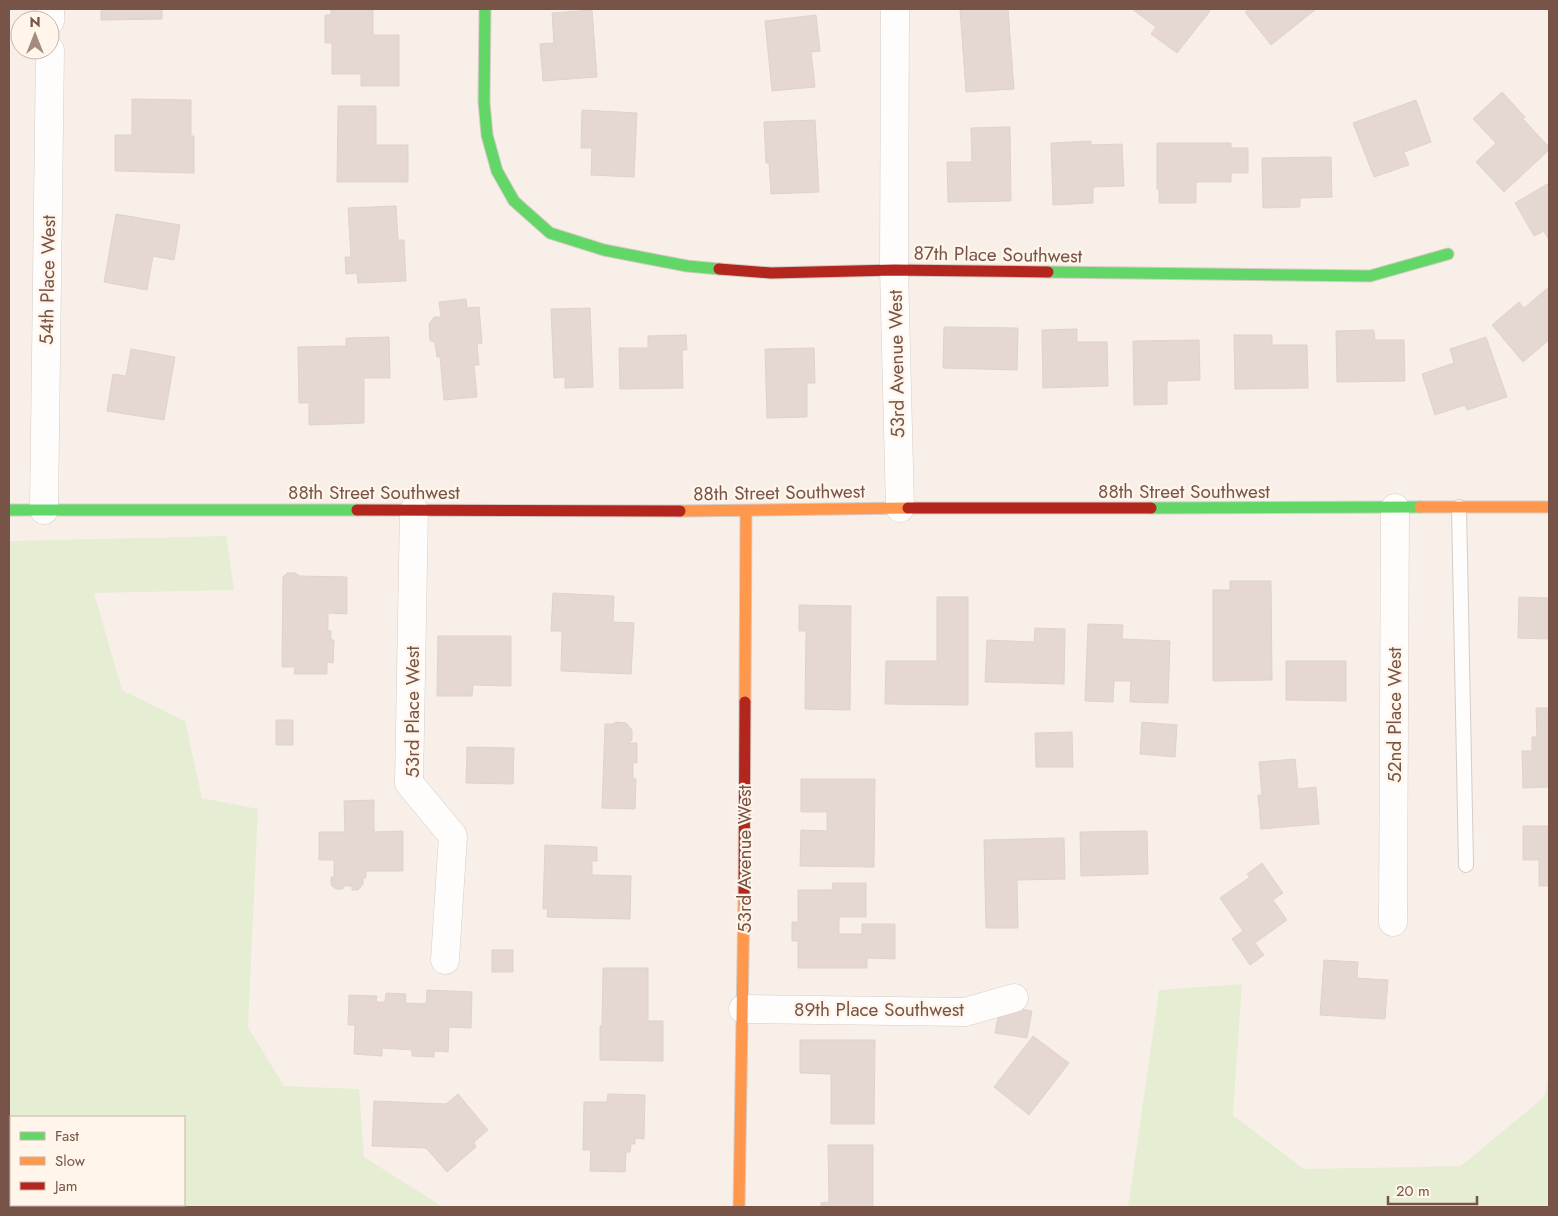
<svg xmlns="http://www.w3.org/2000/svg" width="1558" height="1216" font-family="Jost,sans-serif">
<rect width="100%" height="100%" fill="#f8f0e8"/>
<path fill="#e5eed2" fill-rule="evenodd" d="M226 536 234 590 94 593 122 690 185 721 202 798 258 809 248 1027 284 1086 359 1089 364 1157 443 1207H9V541ZM11 1117H184V1205H11Z
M1242 984 1233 1115 1304 1169 1461 1166 1544 1097 1549 1073V1207H1128L1159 990Z"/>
<path fill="#e4d8d0" stroke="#e1d2ca" d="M101 9H162V19L101 20Z
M331 9H373V35H399V86H361V74H332V43H325V15H331Z
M960 9H1008L1014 89 966 92Z
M1132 9H1207L1210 11 1177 53 1151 34 1156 27Z
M1250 9H1316L1271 45 1245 12Z
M592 10 597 77 543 81 540 44 554 43 552 13Z
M816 15 820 51 811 52 815 87 772 91 765 21Z
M1502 92 1525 117 1523 119 1549 147V150L1504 192 1476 162 1496 143 1473 119Z
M132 99 191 100V136H194V173L115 171V135H132Z
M1416 100 1431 142 1404 152 1409 165 1374 177 1353 123Z
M338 106H376V145H408V182H337Z
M582 110 637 113 634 177 591 175 592 148H581Z
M815 120 819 192 771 194 769 163H766L764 122Z
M1010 127 1011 201 948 202 947 162H972L971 128Z
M1091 141V145L1122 144 1124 186 1093 187V203L1053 205 1051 143Z
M1157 143H1231V148H1248V173H1231V182H1196V203H1159V189H1157Z
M1331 157 1332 197 1300 198V207L1263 208 1262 158Z
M1549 183V240L1544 231 1534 236 1515 203Z
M396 206 398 240H404L406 281 358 283 357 273 346 274 345 257H351L348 208Z
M116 214 180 225 174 260 153 256 147 290 104 282Z
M1549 287V340L1523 362 1492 325 1519 302 1524 308Z
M466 299 467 308 479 307 482 343 477 344 479 365H474L477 397 444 400 440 357H437L435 343 430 340 429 324 434 317H441L439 302Z
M590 308 593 387 565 388V377L554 378 551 309Z
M944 327 1018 328 1017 370 943 368Z
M1077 329V342H1107L1108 386 1043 388 1042 330Z
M1374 330 1375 340H1404L1405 381 1337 382 1336 331Z
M686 335 687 350H682L683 388 620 389 619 348H648V336Z
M1234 335H1272V345H1307L1308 388 1235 389Z
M389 337 390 378H364V423L309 425V403H299L298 347 346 346V338Z
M1486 337 1507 397 1467 410 1465 405 1435 415 1422 374 1454 363 1450 349Z
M1199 340 1200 380 1167 381V404L1134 405 1133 341Z
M814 348 815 383H807V417L767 418 765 349Z
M131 349 175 357 164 420 107 411 113 374 126 376Z
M287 573H296L299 576 347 577V614L328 613V631H331V640H334L333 663 327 662V674H294L295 667H282L283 577Z
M1230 581H1271L1272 680 1213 681V590H1230Z
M553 593 614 596 613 622 634 623 631 674 561 671 562 631H551Z
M937 597H968V705L885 704 886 661H937Z
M1519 597 1549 598V639L1518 638Z
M799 605 851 606 850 710 805 709 806 631H799Z
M1088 624 1123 625 1122 639 1170 641 1168 703 1130 702 1131 681H1114L1113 702 1085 701Z
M1035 628 1065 629 1064 684 985 682 987 640 1034 642Z
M438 636H511V686L473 685 472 696H437Z
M1286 661H1346V701L1286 700Z
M1536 708H1549V787L1523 788 1522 751H1532V737H1537Z
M276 720H293V745H276Z
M616 722 626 723 632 730V740L628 743H637V763H633V779H636L635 809 602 808 605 724H612Z
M1142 722 1177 725 1175 757 1140 754Z
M1072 732 1073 767H1036L1035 733Z
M467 747 514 748 513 784 466 783Z
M1295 759 1298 789 1316 787 1319 824 1261 829 1258 795H1262L1259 762Z
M801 779H875L874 867 800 866 801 830 827 831V812H801Z
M374 800V832L403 831V871H366V878H363V884L358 890H352V886H343V889H336L331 885V877H334V860H319V832H345L344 801Z
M1523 826H1549V886H1539V860H1523Z
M1147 831 1148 874 1081 876 1080 832Z
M1064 838 1065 879 1017 880 1018 928H986L984 840Z
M545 845 597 847V861H592V875L631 876 630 919 547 917 548 909H543Z
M1262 863 1283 893 1273 900 1287 920 1255 943 1264 955 1250 965 1232 939 1243 931 1220 898 1250 877 1247 874Z
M833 883H866V917H839V934H862V924H895V959L867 958V968H798V941H792V922H798V890H832Z
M492 950H513V972H492Z
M1324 960 1358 962 1357 978 1388 980 1385 1019 1320 1015Z
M603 968H648V1021H663V1061L600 1060V1026H602Z
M427 990 472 992 471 1028 449 1027 448 1052 434 1051V1057L412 1056V1050L382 1048V1056L354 1054 355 1025H348L349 995 377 996 376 1002H385L386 993 406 994 405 1003 426 1004Z
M1000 1006 1032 1011 1027 1038 995 1033Z
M1033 1036 1069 1063 1029 1115 994 1087Z
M800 1040H875L874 1124H831V1074L800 1073Z
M458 1094 488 1130 474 1142 476 1147 447 1172 426 1148 372 1146 374 1101 446 1104Z
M608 1094 645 1095 644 1139 635 1138V1144H631L630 1152H626L625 1172 590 1171 591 1150H583L584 1102H607Z
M828 1145H873V1207H821V1203L829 1202Z"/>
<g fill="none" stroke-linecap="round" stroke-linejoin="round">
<g stroke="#d6ccc6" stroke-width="16">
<path id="lane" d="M1459 507 1466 865"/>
</g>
<g stroke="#d6ccc6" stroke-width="29">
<path id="street" d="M895 9 894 270 900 508
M50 21V9
M44 510 50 50
M414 510 409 783 453 836 445 960
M1393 922 1395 508
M743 1009 965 1012 1014 998"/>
</g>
<g stroke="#d6cbc5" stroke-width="13">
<path id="fast" d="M485 9 484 102 487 135 497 171 514 201 550 233 604 250 687 266 719 269
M1048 272 1370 276 1448 254
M1151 508 1420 507
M9 510H357"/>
</g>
<g stroke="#d6cbc5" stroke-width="13">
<path id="slow" d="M1420 507H1549
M680 511 908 508
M745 702 746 511
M739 1207 744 896"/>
</g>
<g stroke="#d6cbc5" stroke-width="13">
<path id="jam" d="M719 269 771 273 894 270 1048 272
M908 508H1151
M357 510 680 511
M744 896 745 702"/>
</g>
<use href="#lane" stroke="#fefdfc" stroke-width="14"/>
<use href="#street" stroke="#fefdfc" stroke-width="28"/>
<use href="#fast" stroke="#63d668" stroke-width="11"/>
<use href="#slow" stroke="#ff974d" stroke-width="11"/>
<use href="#jam" stroke="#b3261e" stroke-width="11"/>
</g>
<g text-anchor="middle" stroke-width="4.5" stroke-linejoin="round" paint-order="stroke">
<g font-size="19" fill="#775447" stroke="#fff5ea">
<text transform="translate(998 254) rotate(1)" y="7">87th Place Southwest</text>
<text transform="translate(47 280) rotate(-89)" y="7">54th Place West</text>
<text transform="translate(896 364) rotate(-91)" y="7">53rd Avenue West</text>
<text x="1184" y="498">88th Street Southwest</text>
<text x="374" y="499">88th Street Southwest</text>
<text transform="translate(779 492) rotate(-1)" y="7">88th Street Southwest</text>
<text transform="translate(412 712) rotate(-90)" y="7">53rd Place West</text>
<text transform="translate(1394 715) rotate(-90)" y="7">52nd Place West</text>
<text transform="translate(744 859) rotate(-90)" y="7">53rd Avenue West</text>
<text x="879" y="1016">89th Place Southwest</text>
</g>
</g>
<rect width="1558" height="1216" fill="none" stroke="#775447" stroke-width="20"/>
<rect x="10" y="1116" width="175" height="90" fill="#fff5ea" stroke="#c9b5a9"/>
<rect x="20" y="1132" width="25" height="8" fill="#63d668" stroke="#c9b5a9"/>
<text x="55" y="1141" font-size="15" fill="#775447">Fast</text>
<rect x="20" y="1157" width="25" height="8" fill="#ff974d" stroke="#c9b5a9"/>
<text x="55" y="1166" font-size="15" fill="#775447">Slow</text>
<rect x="20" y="1182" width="25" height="8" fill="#b3261e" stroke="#c9b5a9"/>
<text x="55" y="1191" font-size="15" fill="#775447">Jam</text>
<g transform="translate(35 35)"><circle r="24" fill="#fff5ea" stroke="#c9b5a9"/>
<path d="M0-4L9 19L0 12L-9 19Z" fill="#a48b7f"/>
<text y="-8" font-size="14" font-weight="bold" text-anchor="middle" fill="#775447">N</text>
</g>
<path d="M1388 1196v8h89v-8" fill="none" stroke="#775447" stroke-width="2.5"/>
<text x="1396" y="1196" font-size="15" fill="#775447" stroke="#fff5ea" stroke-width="4" paint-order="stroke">20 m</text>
</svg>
